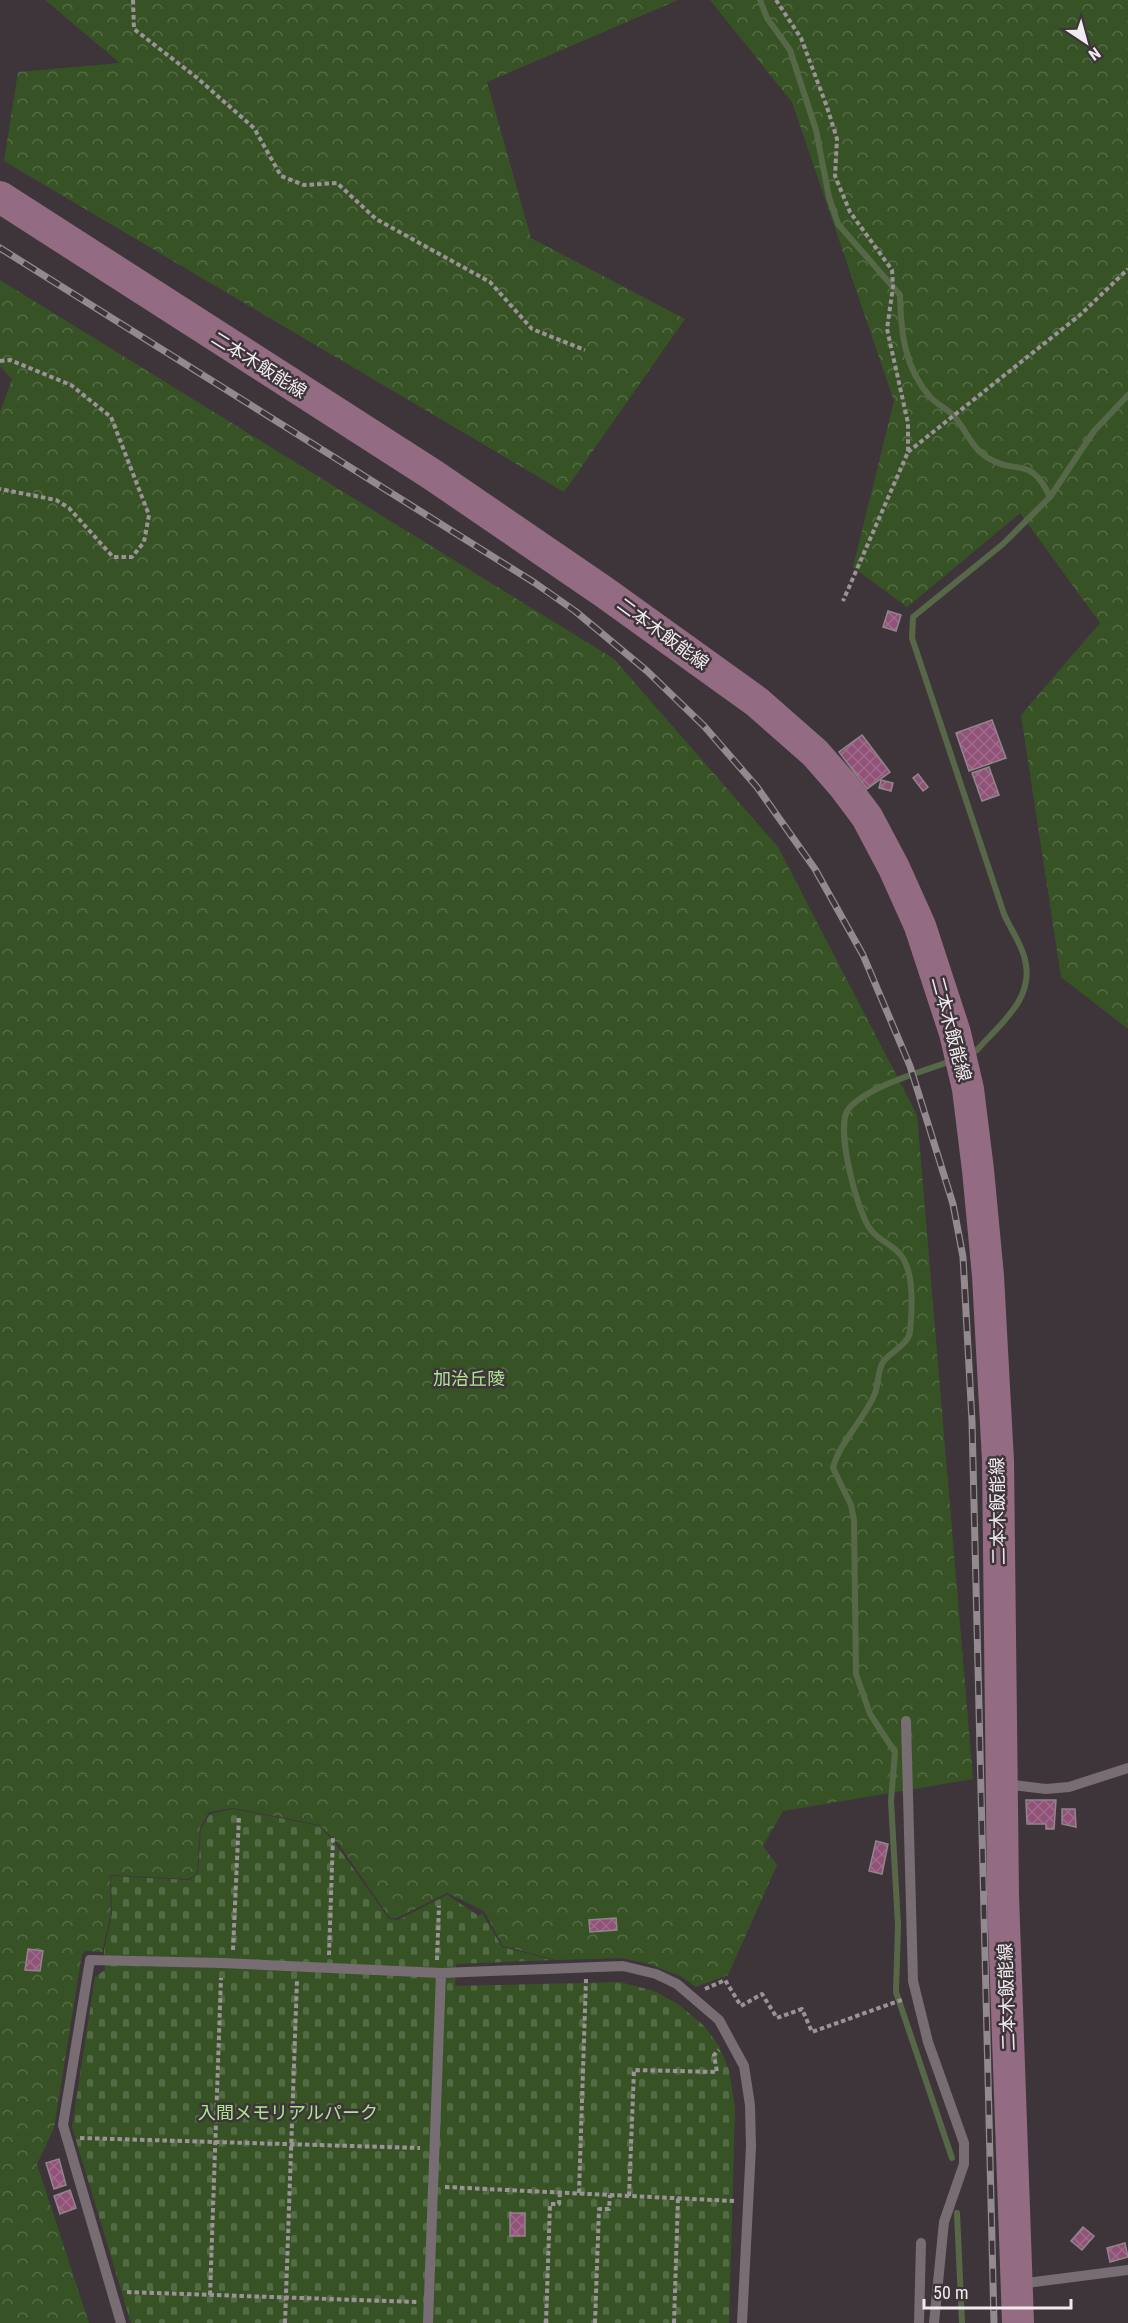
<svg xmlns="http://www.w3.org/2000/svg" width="1128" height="2323" font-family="'Roboto Condensed','Noto Sans JP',sans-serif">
<defs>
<pattern id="forest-crowns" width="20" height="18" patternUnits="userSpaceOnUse" patternTransform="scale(1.5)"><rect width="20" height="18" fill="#375326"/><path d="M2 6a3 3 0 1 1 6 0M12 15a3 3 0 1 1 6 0" fill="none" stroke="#546c46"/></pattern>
<pattern id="cemetery-stones" width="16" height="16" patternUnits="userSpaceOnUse" patternTransform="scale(1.5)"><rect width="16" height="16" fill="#375326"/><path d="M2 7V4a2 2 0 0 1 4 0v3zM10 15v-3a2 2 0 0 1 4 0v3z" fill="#546c46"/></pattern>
<pattern id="building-cross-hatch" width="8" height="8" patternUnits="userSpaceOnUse" patternTransform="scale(1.5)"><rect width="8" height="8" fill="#915278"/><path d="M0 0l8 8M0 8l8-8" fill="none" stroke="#a16b8c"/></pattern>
</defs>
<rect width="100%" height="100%" fill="#3e353a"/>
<path fill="url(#forest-crowns)" d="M45 0H678L487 82 531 238 685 319 564 492 4 161 18 72 120 63Z
M710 0H1128V1029L1061 977 1021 715 1100 623 1020 513 907 607 853 567 894 401 792 102Z
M0 280 614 659 778 847 917 1115 973 1779 783 1811 763 1846 777 1865 728 1975 696 1987 680 1976 649 1964 622 1958 556 1960 503 1946 484 1911 447 1893 397 1918H390L340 1846 320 1825 233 1808 209 1812 200 1828 197 1873 189 1879 110 1875 111 1913 102 1952 86 1951 82 1954 54 2128 37 2164 89 2323H0V412L12 379 0 366Z"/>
<path fill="url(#cemetery-stones)" d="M233 1809 320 1826 337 1846 389 1919 398 1920 447 1895 479 1916 482 1913 502 1947 553 1960 456 1964 455 1986 620 1982 654 1991 678 2004 704 2026 719 2046 729 2070 735 2108 729 2323H131L72 2127 95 1977 105 1970 104 1950 112 1914 111 1876 190 1880 198 1873 201 1829 210 1814Z"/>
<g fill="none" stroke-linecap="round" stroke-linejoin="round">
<path stroke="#576849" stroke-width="6" d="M760 0 767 18 790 50 816 130 829 197 838 224 900 295C901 333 904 368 931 398 938 405 947 409 953 415 966 429 971 448 988 458 1017 476 1030 454 1050 497L1003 544 913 617 912 638 1004 914C1010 928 1020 942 1024 956 1037 997 1001 1023 977 1050L969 1054
M1050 497 1094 431 1128 395
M951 1061C922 1072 870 1085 849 1108 834 1125 857 1213 871 1230 880 1242 897 1246 904 1260 914 1278 912 1312 910 1332 908 1345 890 1352 883 1362 877 1372 879 1383 875 1393 865 1419 840 1441 833 1468L851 1505 854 1520 856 1674 870 1714 895 1752 891 1801 898 1925 896 1992 952 2158
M957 2213 962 2323"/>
</g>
<path fill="url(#building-cross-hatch)" stroke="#90868b" stroke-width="1.5" d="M888 611 901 615 896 631 883 627Z
M992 720 1006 758 969 771 956 733Z
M862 735 890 772 867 789 839 752Z
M989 767 999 795 982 801 972 773Z
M918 774 928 787 923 791 913 778Z
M881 780 893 783 891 791 879 788Z
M1026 1800H1056L1054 1829H1046V1824H1027Z
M1062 1809H1075L1076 1827 1062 1824Z
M876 1841 888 1844 882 1874 869 1871Z
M616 1918 617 1930 590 1932 589 1920Z
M28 1949 43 1951 40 1971 25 1970Z
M59 2159 66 2185 54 2189 46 2163Z
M70 2190 76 2208 60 2214 54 2196Z
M510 2213H525V2236H510Z
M1083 2227 1094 2236 1082 2250 1071 2241Z
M1125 2243 1128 2257 1110 2262 1107 2248Z"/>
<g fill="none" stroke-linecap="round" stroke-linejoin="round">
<path stroke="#9b9398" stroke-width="4" stroke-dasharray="4.5 3" stroke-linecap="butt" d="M133 0 134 29 196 77 254 128 281 176 304 185 337 183 376 219 490 282 532 329 585 350
M776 0 801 38 827 107 837 139 835 176 850 212 892 270 893 287 887 329 908 423V452L843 601
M0 361 10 360 71 385 111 417 149 515 144 542 132 557H113L69 508 56 500 0 489
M908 452 1080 315 1128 269
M233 1950 239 1816
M329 1955 333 1836
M437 1960 439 1906
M705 1989 725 1980 741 2006 762 1994 777 2018 802 2009 812 2032 904 1999
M80 2138 420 2148
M445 2187 734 2201
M579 2193 586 1979
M629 2196 634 2070 717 2072 714 2055 719 2050
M127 2292 417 2302
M210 2295 221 1978
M285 2323 297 1979
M546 2323 550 2204H559L560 2192
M595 2323 599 2209H609L610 2195
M674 2323 678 2198"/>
<path stroke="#776d72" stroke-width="10" d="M906 1721 913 1981 928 2042 964 2143V2164L944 2222 934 2323
M1005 1784 1046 1789 1069 1787 1128 1768
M1019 2284 1128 2270
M121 2323 63 2125 90 1960 222 1963 441 1973 623 1966 656 1974 677 1984 719 2020 744 2066 750 2105 751 2147 742 2323
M428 2323 441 1973
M919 2323 921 2243"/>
<path stroke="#936c83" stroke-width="32" d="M0 197 433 475 604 592 757 702 815 753 843 785 867 817 894 868 920 926 955 1033 968 1089 978 1170 988 1276 998 1461 1003 1895 1018 2323"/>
<g stroke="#928a8f" stroke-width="7">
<path id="rail" d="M0 248 535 583 575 611 647 671 704 726 757 787 815 869 863 955 910 1066 953 1204 963 1257 972 1421 994 2323"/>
</g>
<use href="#rail" stroke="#3e353a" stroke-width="4.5" stroke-dasharray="14" stroke-linecap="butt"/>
</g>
<g text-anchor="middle" stroke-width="5" stroke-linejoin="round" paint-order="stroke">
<g font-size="18" fill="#f1ebef" stroke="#3e353a">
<text transform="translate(259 365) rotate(32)" y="6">二本木飯能線</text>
<text transform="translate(663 634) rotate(36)" y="6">二本木飯能線</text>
<text transform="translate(951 1029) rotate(75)" y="6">二本木飯能線</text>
<text transform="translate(998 1511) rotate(-91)" y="6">二本木飯能線</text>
<text transform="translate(1007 1997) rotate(-92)" y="6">二本木飯能線</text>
</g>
<g font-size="18" fill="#ade58f" stroke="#3e353a">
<text x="469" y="1385">加治丘陵</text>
<text x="288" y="2119">入間メモリアルパーク</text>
</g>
</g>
<g transform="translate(1086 42) rotate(144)" stroke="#3e353a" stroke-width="4.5" paint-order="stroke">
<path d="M0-4.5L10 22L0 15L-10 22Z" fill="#f1ebef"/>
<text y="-9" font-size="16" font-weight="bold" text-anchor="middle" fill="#f1ebef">N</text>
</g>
<path d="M924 2299v9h147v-9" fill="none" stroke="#f1ebef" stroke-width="3"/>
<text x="933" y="2299" font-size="18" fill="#f1ebef" stroke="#3e353a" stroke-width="4.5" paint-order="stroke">50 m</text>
</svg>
